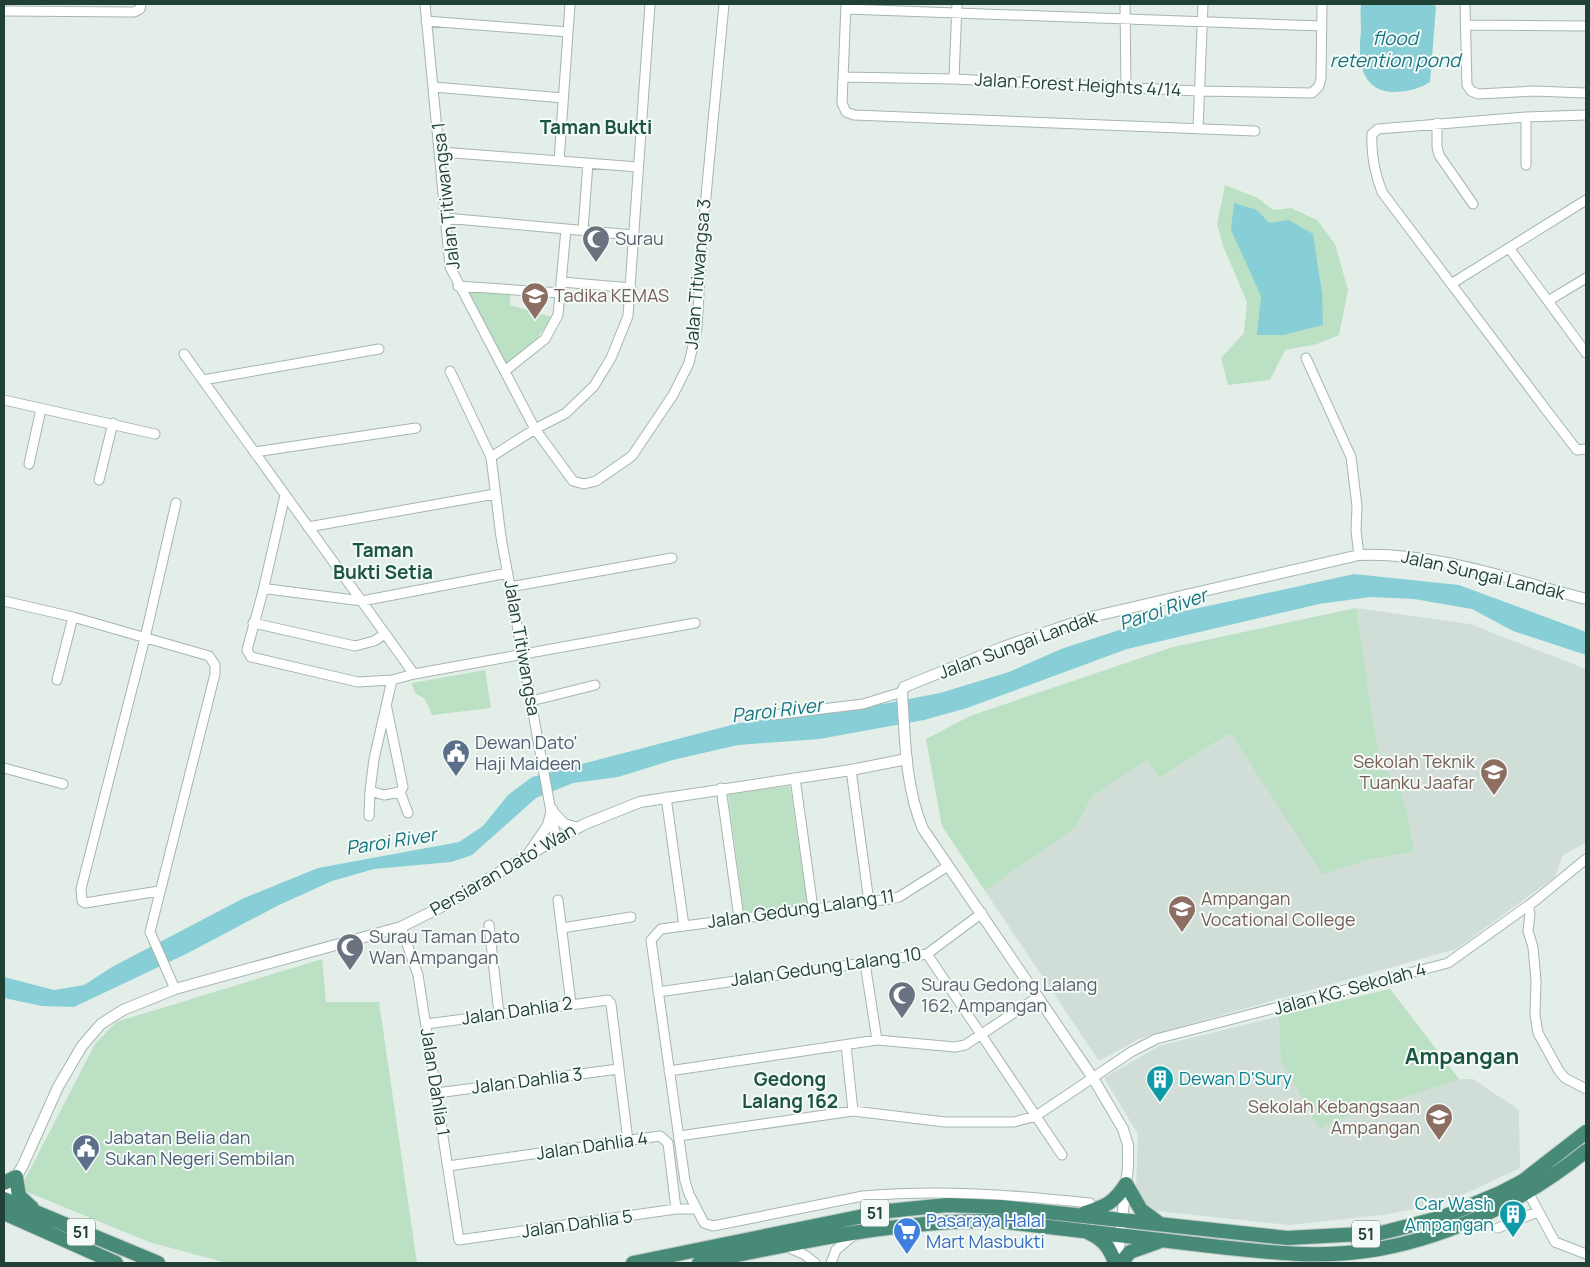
<svg xmlns="http://www.w3.org/2000/svg" width="1590" height="1267" font-family="Manrope,sans-serif">
<rect width="100%" height="100%" fill="#e3eee8"/>
<path fill="#d1ded7" d="M1356 608 1470 624 1586 669V843L1563 855 1555 877 1456 949 1141 1038 1099 1061 985 891 1075 828 1093 795 1148 759 1161 778 1230 733 1323 873 1371 859 1413 852 1397 782 1380 764Z
M1390 989 1459 1079H1473L1519 1110 1520 1168 1443 1204 1382 1215 1289 1225 1156 1211 1144 1203 1136 1188 1138 1134 1104 1078 1159 1046Z"/>
<path fill="#bbe0c3" d="M1225 185 1258 198 1273 210 1291 208 1317 220 1335 244 1348 290 1339 335 1317 344 1285 350 1270 380 1228 385 1221 358 1244 333 1247 302 1223 246 1217 224Z
M466 292 510 294V305L552 317 536 340 506 365Z
M1356 608 1380 764 1397 782 1407 811 1414 852 1371 859 1323 874 1230 733 1160 778 1147 760 1093 795 1075 828 985 891 942 826 926 739 970 716 1173 647Z
M485 670 491 708 432 715 425 699 415 693 412 683Z
M790 786 808 905 744 914 728 794Z
M322 959 326 1002H379L417 1263H227L149 1242 20 1189 95 1044 116 1022Z
M1390 989 1459 1079 1350 1115 1320 1129 1281 1061 1279 1016Z"/>
<path fill="#88ced6" d="M1361 4H1434L1436 7 1430 82C1419 89 1406 92 1392 92 1359 90 1358 57 1361 31 1361 22 1360 13 1361 4Z
M1234 203 1257 210 1269 223 1289 220 1313 234 1322 293 1323 325 1283 335H1257L1261 296 1231 230Z
M1354 574 1459 585 1586 632V655L1513 631 1472 609 1414 599 1370 597 1319 604 1127 649 967 708 924 720 819 739 738 745 673 760 618 777 573 783 536 798 472 855 451 862 374 869 332 881 277 906 188 953 74 1007 42 1006 4 998V977L54 990 84 985 112 967 244 898 318 868 459 842 483 826 508 795 532 777 739 723 883 704 940 693 1009 672 1061 649 1162 616Z"/>
<g fill="none" stroke-linecap="round" stroke-linejoin="round">
<g stroke="#a5b6af" stroke-width="11">
<path id="minor" d="M425 4 450 267 535 429 573 481 584 484 596 481 632 456 673 395 689 363 697 328 702 239 724 4
M846 4 842 103 846 112 854 115 1255 131
M1125 4 1126 88
M1465 4 1467 85 1471 91 1478 94 1534 91 1586 93
M846 9 1322 26
M4 11 134 12 140 9 141 4
M426 21 568 32
M1466 25 1586 26
M843 77 954 79 1198 91 1312 93 1319 86 1321 78 1322 4
M954 79 957 4
M434 87 563 98
M1586 115 1526 117 1378 129 1372 134C1371 153 1375 174 1382 192L1550 415 1577 450 1586 449
M1526 117V165
M1437 123V146L1439 155 1473 204
M1198 129 1203 4
M441 152 638 167
M559 161 570 4
M445 218 633 235
M583 230 588 163
M1509 248 1586 353
M562 282 631 288
M1451 284 1586 200
M458 286 561 293
M1548 301 1586 278
M184 354 414 674
M1306 358 1351 457 1357 506 1356 531 1359 555
M450 371 491 457 501 537 556 839
M505 371 545 339 558 315 566 229
M203 380 379 349
M4 400 155 434
M255 452 416 428
M491 457 535 429 566 413 594 386 611 358 628 316 650 4
M29 464 41 409
M99 480 113 423
M308 527 495 494
M508 573 362 601 268 589 263 591 247 650 251 657 358 682 392 680 414 674 695 623
M510 587 672 558
M263 591 285 495
M4 601 73 617 209 656 215 665V674L150 932 175 989
M253 623 355 646 374 641 385 634
M57 680 73 617
M531 701 595 685
M387 709 403 787 400 792 384 795 370 791 374 759 392 680
M773 715 863 704 902 692
M4 768 63 784
M851 770 869 902
M795 778 813 908
M721 788 739 918
M400 792 408 813
M666 797 684 926
M369 816 370 791
M948 866 899 897 890 899 661 929 651 940 685 1181 689 1194 704 1223 713 1226 863 1196C939 1189 1014 1195 1090 1203
M159 891 85 903 82 901 81 889 145 638 176 503
M558 900 571 1004
M1528 906 1530 914 1528 931 1533 947 1536 981 1535 1015 1538 1033 1559 1071 1565 1078 1586 1089
M489 925 499 1014
M401 927 418 975 459 1240 676 1209H696
M562 928 631 917
M927 954 1062 1155
M865 963 877 1040
M658 992 927 954 982 913
M426 1024 608 1000 611 1004 628 1141
M846 1045 853 1111
M669 1071 877 1040 955 1047 965 1045 1038 997
M437 1093 618 1069
M679 1136 853 1111 945 1122H1014L1036 1116 1131 1052 1156 1039 1448 963 1536 900 1586 859
M448 1166 660 1136 668 1143 676 1209
M1528 1192 1555 1242 1586 1254
M1498 1228 1537 1212
M785 1246 805 1255 815 1263
M831 1263 836 1250 855 1234"/>
</g>
<g stroke="#a5b6af" stroke-width="12">
<path id="tertiary" d="M553 812 564 824 578 828
M529 853 548 825 552 809
M4 1199 23 1165 58 1087 82 1046 101 1024 123 1010 175 989 401 927 439 908 556 839 585 824 640 802 851 770 907 759
M1117 1263 1128 1167V1145L1123 1129 1093 1078 923 829C905 787 905 737 902 692L904 687 1003 647 1091 617 1359 555C1436 552 1512 580 1586 599"/>
</g>
<g stroke="#c1cac7" stroke-width="16">
<path id="trunk" d="M4 1183 16 1177 19 1196 32 1208
M4 1199 158 1263
M4 1213 116 1263
M1085 1213C1106 1206 1114 1203 1126 1184L1141 1210 1160 1224
M1089 1233C1104 1240 1110 1248 1115 1263
M633 1263 888 1211 947 1205 1001 1207 1287 1238 1381 1233 1443 1217 1500 1193 1523 1181 1586 1132
M699 1263C799 1242 896 1220 998 1221 1063 1229 1129 1236 1194 1244 1255 1251 1318 1260 1379 1249 1455 1235 1526 1199 1586 1151
M1121 1263 1130 1252 1158 1242"/>
</g>
<use href="#minor" stroke="#fff" stroke-width="9"/>
<use href="#tertiary" stroke="#fff" stroke-width="10"/>
<use href="#trunk" stroke="#488a78" stroke-width="14"/>
</g>
<defs>
<g id="mosque-pin" transform="scale(1.4375)"><path d="M0 17L-7.5 6A9.5 9.5 0 1 1 7.5 6Z" fill="#6b7280" stroke="#f4faf7"/><path d="M3.5-4.9A6 6 0 1 0 3.5 4.9A5 5 0 1 1 3.5-4.9Z" fill="#fff"/></g>
<g id="school-pin" transform="scale(1.4375)"><path d="M0 17L-7.5 6A9.5 9.5 0 1 1 7.5 6Z" fill="#8d6e63" stroke="#f4faf7"/><path d="M0-5L7-2L0 1L-7-2ZM-4 1L0 2.5L4 1V4Q0 6-4 4Z" fill="#fff"/></g>
<g id="civic-pin" transform="scale(1.4375)"><path d="M0 17L-7.5 6A9.5 9.5 0 1 1 7.5 6Z" fill="#5c6f8a" stroke="#f4faf7"/><path d="M-.6-6.5H3V-4.5H.6V-3L4-1V1h2V6H-6V1h2V-1L-.6-3ZM-1.2 2.5V6h2.4V2.5Z" fill="#fff"/></g>
<g id="building-pin" transform="scale(1.4375)"><path d="M0 17L-7.5 6A9.5 9.5 0 1 1 7.5 6Z" fill="#0f9aa8" stroke="#f4faf7"/><path d="M-4-6H4V6H1V3H-1V6H-4ZM-2.5-4.3h1.7v1.8h-1.7ZM.8-4.3h1.7v1.8H.8ZM-2.5-1h1.7V.8h-1.7ZM.8-1h1.7V.8H.8Z" fill="#fff"/></g>
<g id="supermarket-pin" transform="scale(1.4375)"><path d="M0 17L-7.5 6A9.5 9.5 0 1 1 7.5 6Z" fill="#3f7fe0" stroke="#f4faf7"/><path d="M-6-5.5h2.5l.6 2H6L4.5 2H-2.5L-4.4-4H-6ZM-1.5 3.2a1.3 1.3 0 1 0 .1 0ZM3 3.2a1.3 1.3 0 1 0 .1 0Z" fill="#fff"/></g>
</defs>
<g fill-rule="evenodd">
<use href="#mosque-pin" x="596" y="239"/>
<use href="#school-pin" x="535" y="296"/>
<use href="#civic-pin" x="456" y="753"/>
<use href="#school-pin" x="1494" y="772"/>
<use href="#school-pin" x="1182" y="909"/>
<use href="#mosque-pin" x="350" y="947"/>
<use href="#mosque-pin" x="902" y="995"/>
<use href="#building-pin" x="1160" y="1079"/>
<use href="#school-pin" x="1439" y="1117"/>
<use href="#civic-pin" x="86" y="1148"/>
<use href="#building-pin" x="1513" y="1214"/>
<use href="#supermarket-pin" x="907" y="1231"/>
</g>
<g text-anchor="middle" stroke-width="4" stroke-linejoin="round" paint-order="stroke">
<g fill="#f4faf7" stroke="#607870" stroke-width="1">
<rect x="861" y="1199.5" width="28" height="27" rx="4"/>
<rect x="67" y="1218.5" width="28" height="27" rx="4"/>
<rect x="1352" y="1220.5" width="28" height="27" rx="4"/>
</g>
<g font-size="16" font-weight="bold" fill="#214036">
<text x="875" y="1219">51</text>
<text x="81" y="1238">51</text>
<text x="1366" y="1240">51</text>
</g>
<g font-size="18" fill="#214036" stroke="#f4faf7">
<text transform="translate(1078 85) rotate(3)" y="6">Jalan Forest Heights 4/14</text>
<text transform="translate(446 196) rotate(-96)" y="6">Jalan Titiwangsa 1</text>
<text transform="translate(698 274) rotate(-85)" y="6">Jalan Titiwangsa 3</text>
<text transform="translate(1483 575) rotate(13)" y="6">Jalan Sungai Landak</text>
<text transform="translate(1018 645) rotate(-20)" y="6">Jalan Sungai Landak</text>
<text transform="translate(522 648) rotate(80)" y="6">Jalan Titiwangsa</text>
<text transform="translate(503 870) rotate(-30)" y="6">Persiaran Dato' Wan</text>
<text transform="translate(801 909) rotate(-8)" y="6">Jalan Gedung Lalang 11</text>
<text transform="translate(826 967) rotate(-8)" y="6">Jalan Gedung Lalang 10</text>
<text transform="translate(1350 989) rotate(-15)" y="6">Jalan KG. Sekolah 4</text>
<text transform="translate(517 1011) rotate(-8)" y="6">Jalan Dahlia 2</text>
<text transform="translate(527 1081) rotate(-7)" y="6">Jalan Dahlia 3</text>
<text transform="translate(435 1082) rotate(81)" y="6">Jalan Dahlia 1</text>
<text transform="translate(592 1146) rotate(-8)" y="6">Jalan Dahlia 4</text>
<text transform="translate(577 1224) rotate(-8)" y="6">Jalan Dahlia 5</text>
</g>
<g font-size="18" fill="#5b616d" stroke="#f4faf7" text-anchor="start">
<text x="615" y="245">Surau</text>
<text x="369" y="943">Surau Taman Dato<tspan x="369" dy="21">Wan Ampangan</tspan></text>
<text x="921" y="991">Surau Gedong Lalang<tspan x="921" dy="21">162, Ampangan</tspan></text>
</g>
<g font-size="18" fill="#785e54" stroke="#f4faf7" text-anchor="start">
<text x="554" y="302">Tadika KEMAS</text>
<text x="1475" y="768" text-anchor="end">Sekolah Teknik<tspan x="1475" dy="21">Tuanku Jaafar</tspan></text>
<text x="1201" y="905">Ampangan<tspan x="1201" dy="21">Vocational College</tspan></text>
<text x="1420" y="1113" text-anchor="end">Sekolah Kebangsaan<tspan x="1420" dy="21">Ampangan</tspan></text>
</g>
<g font-size="18" fill="#4e5e75" stroke="#f4faf7" text-anchor="start">
<text x="475" y="749">Dewan Dato'<tspan x="475" dy="21">Haji Maideen</tspan></text>
<text x="105" y="1144">Jabatan Belia dan<tspan x="105" dy="21">Sukan Negeri Sembilan</tspan></text>
</g>
<g font-size="18" fill="#0d838f" stroke="#f4faf7" text-anchor="start">
<text x="1179" y="1085">Dewan D'Sury</text>
<text x="1494" y="1210" text-anchor="end">Car Wash<tspan x="1494" dy="21">Ampangan</tspan></text>
</g>
<g font-size="18" fill="#366cbe" stroke="#f4faf7" text-anchor="start">
<text x="926" y="1227">Pasaraya Halal<tspan x="926" dy="21">Mart Masbukti</tspan></text>
</g>
<g font-size="19" font-style="italic" fill="#177580" stroke="#f4faf7">
<text x="1395" y="45">flood<tspan x="1395" dy="22">retention pond</tspan></text>
<text transform="translate(1163 609) rotate(-19)" y="7">Paroi River</text>
<text transform="translate(777 710) rotate(-7)" y="7">Paroi River</text>
<text transform="translate(391 841) rotate(-9)" y="7">Paroi River</text>
</g>
<g font-size="19" font-weight="bold" fill="#1c5443" stroke="#f4faf7">
<text x="596" y="134">Taman Bukti</text>
<text x="383" y="557">Taman<tspan x="383" dy="22">Bukti Setia</tspan></text>
<text x="790" y="1086">Gedong<tspan x="790" dy="22">Lalang 162</tspan></text>
</g>
<g font-size="22" font-weight="bold" fill="#1c5443" stroke="#f4faf7">
<text x="1462" y="1064">Ampangan</text>
</g>
</g>
<rect width="1590" height="1267" fill="none" stroke="#214036" stroke-width="10"/>
</svg>
